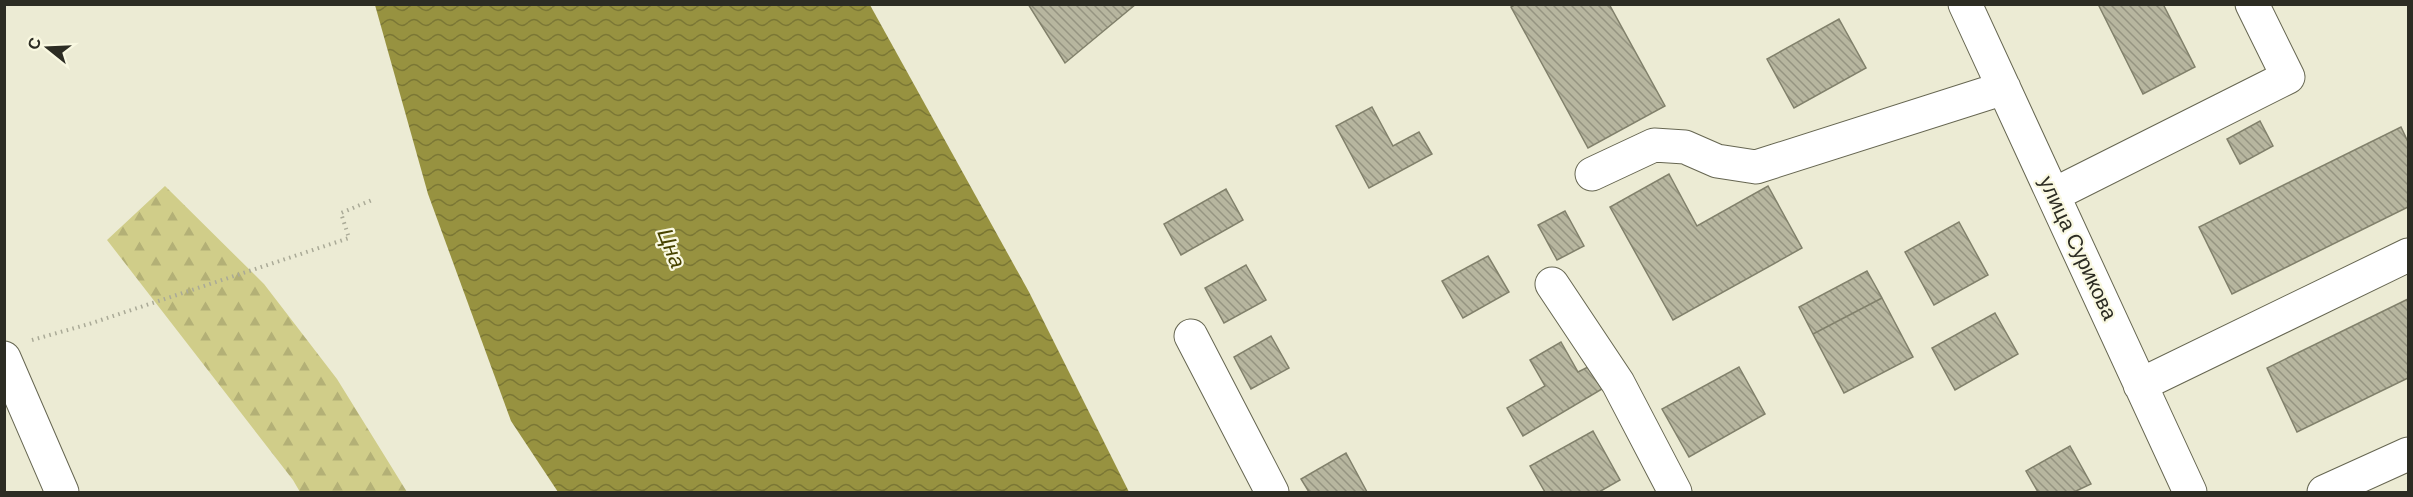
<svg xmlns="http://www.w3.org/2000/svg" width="2413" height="497" font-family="'DM Sans',sans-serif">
<defs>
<pattern id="forest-firs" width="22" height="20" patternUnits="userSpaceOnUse" patternTransform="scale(1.5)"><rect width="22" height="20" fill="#d0cd89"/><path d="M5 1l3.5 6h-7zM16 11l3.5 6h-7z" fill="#b3b076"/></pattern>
<pattern id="water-waves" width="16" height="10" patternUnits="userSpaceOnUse" patternTransform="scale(1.5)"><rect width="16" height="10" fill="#979240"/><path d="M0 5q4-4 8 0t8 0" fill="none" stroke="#7b7735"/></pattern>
<pattern id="building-back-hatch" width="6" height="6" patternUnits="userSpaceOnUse" patternTransform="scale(1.5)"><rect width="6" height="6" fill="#b7b69f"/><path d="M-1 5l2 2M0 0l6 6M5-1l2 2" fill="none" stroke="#959481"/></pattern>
</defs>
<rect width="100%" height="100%" fill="#ecebd4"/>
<path fill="url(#forest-firs)" d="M165 186 264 284 337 379 407 492H300L293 480 107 240Z"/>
<path fill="url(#water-waves)" d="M375 5H870L1029 292 1129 492H558L511 421 428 194Z"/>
<path fill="url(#building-back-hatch)" stroke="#81806b" stroke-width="1.5" d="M1028 4H1136L1065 63Z
M1516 4H1609L1665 106 1588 148 1511 7Z
M2098 4H2163L2195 67 2143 94Z
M1839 19 1866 68 1794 108 1767 59Z
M1372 107 1393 146 1419 132 1432 154 1369 188 1336 126Z
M2260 121 2273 146 2240 164 2227 139Z
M2401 127 2408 142V207L2232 294 2199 227Z
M1669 174 1697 226 1768 186 1802 248 1673 320 1610 207Z
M1226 189 1243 220 1181 255 1164 224Z
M1565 211 1584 246 1557 260 1538 225Z
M1959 222 1988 275 1934 305 1905 252Z
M1488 256 1509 292 1463 318 1442 281Z
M1246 265 1266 300 1224 323 1205 288Z
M1867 271 1882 298 1813 334 1799 307Z
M1882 298 1913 357 1844 393 1813 334Z
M2408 299V378L2297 432 2267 368Z
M1995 313 2018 354 1955 390 1932 348Z
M1271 336 1289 368 1251 389 1234 357Z
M1561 342 1578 372 1588 367 1602 389 1523 436 1507 408 1545 386 1530 360Z
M1739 367 1765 414 1689 457 1662 409Z
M1593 431 1620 480 1599 492H1545L1530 466Z
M2070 446 2091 484 2074 492H2038L2026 471Z
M1346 453 1367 492H1309L1301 479Z"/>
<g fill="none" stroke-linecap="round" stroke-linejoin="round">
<g stroke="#666651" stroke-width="35">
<path id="minor" d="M1965 4 2190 492
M1592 174 1654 145 1685 147 1717 161 1756 167 2004 88
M2053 195 2288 77 2252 4
M1552 284 1618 383 1675 492
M1191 336 1272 492
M4 358 62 492
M2140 385 2408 255
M2324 492 2408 454"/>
</g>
<path stroke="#aaaa97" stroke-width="4" stroke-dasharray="1.5 4.5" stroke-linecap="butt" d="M32 340 89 324 349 238 341 213 372 200"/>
<use href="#minor" stroke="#fff" stroke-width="33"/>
</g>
<g text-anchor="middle" stroke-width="4.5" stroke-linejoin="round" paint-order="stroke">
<g font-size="21" fill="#2c2c23" stroke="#f9f8e1">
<text transform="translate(2078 248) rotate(65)" y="7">улица Сурикова</text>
</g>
<g font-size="22" font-style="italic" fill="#474300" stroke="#f9f8e1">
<text transform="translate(672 248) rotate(68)" y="8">Цна</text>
</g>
</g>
<rect width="2413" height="497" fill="none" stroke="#2c2c23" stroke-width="12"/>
<g transform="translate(48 48) rotate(288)" stroke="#f9f8e1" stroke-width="4.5" paint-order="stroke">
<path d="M0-4.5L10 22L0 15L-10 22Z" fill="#2c2c23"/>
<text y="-9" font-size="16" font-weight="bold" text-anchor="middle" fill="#2c2c23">С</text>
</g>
</svg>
